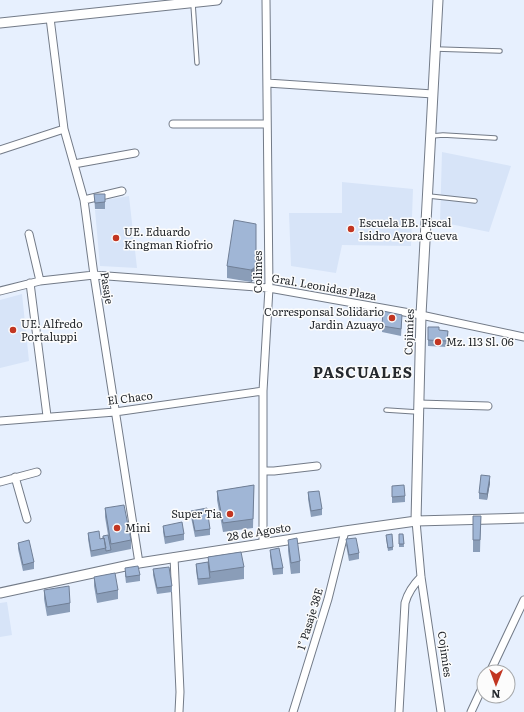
<svg xmlns="http://www.w3.org/2000/svg" width="524" height="712" font-family="Literata,serif">
<rect width="100%" height="100%" fill="#e7f0fe"/>
<path fill="#d7e4f8" d="M442 152 511 166 489 232 440 222Z
M342 182 413 189 411 246 342 245 336 273 291 266 289 213H342Z
M129 196 137 268 100 266 95 210 105 209V200Z
M22 294 29 361 0 368V300Z
M7 602 12 635 0 637V603Z"/>
<g fill="none" stroke-linecap="round" stroke-linejoin="round">
<g stroke="#737b88" stroke-width="5.5">
<path id="service" d="M193 4 197 63
M436 49 500 51
M432 136 443 135 495 138
M429 196 475 201
M386 410 417 412"/>
</g>
<g stroke="#737b88" stroke-width="9">
<path id="minor" d="M50 18 64 129 84 200 94 275 139 563
M267 83 433 94
M173 124H267
M0 150 64 129
M74 164 135 153
M84 200 122 191
M29 234 40 281
M30 283 47 416
M0 291 40 281 94 275 269 288 421 315 524 337
M419 404 488 406
M0 421 115 412 263 391
M263 471H274L317 466
M15 477 27 519
M0 482 37 472
M416 521 421 577 441 712
M263 543V391L269 288 266 0
M174 557 180 692 179 712
M490 672 524 600
M293 712 328 599 345 531
M399 712 405 603C408 592 413 585 421 577
M471 712 484 684"/>
</g>
<g stroke="#737b88" stroke-width="11">
<path id="tertiary" d="M0 23 217 0
M416 521 421 315 438 0
M0 593 139 563 345 531 416 521 524 518"/>
</g>
<use href="#service" stroke="#fff" stroke-width="3.5"/>
<use href="#minor" stroke="#fff" stroke-width="7"/>
<use href="#tertiary" stroke="#fff" stroke-width="9"/>
</g>
<path fill="#8a9db8" d="M94 194 105 202V209H95Z
M256 224V277L254 280 251 282 227 278V266Z
M402 321 401 336 382 332V326Z
M428 327 439 330 448 331 447 347 428 346Z
M490 483 487 500 479 499V493Z
M254 485 253 528 223 532 217 500V491Z
M392 486 405 496V502L392 503Z
M308 492 322 509V515L311 517 308 499Z
M105 508 131 540V549L91 557 88 539V533L100 539 103 538V536L108 535 105 517Z
M191 511 210 529V535L195 537 191 517Z
M473 516H481L480 552H473Z
M163 526 184 534V540L165 544 163 532Z
M399 534H403L404 547H399Z
M386 538 393 547V550L388 551Z
M346 539 359 553V559L349 561 346 545Z
M288 540 300 561V573L291 574 288 551Z
M18 543 34 562V569L23 571 18 549Z
M270 550 283 568V574L273 575 270 556Z
M208 557 244 567V579L198 585 196 570V564L208 562Z
M125 568 140 575V581L126 583 125 575Z
M153 569 172 586V592L157 594 153 575Z
M94 577 118 590V599L97 603 94 586Z
M44 590 70 603V612L47 616 44 599Z"/>
<path fill="#707f96" d="M256 265V277L254 280 251 282V270Z
M490 476V483L487 500V494Z"/>
<path fill="#a0b6d6" stroke="#707f96" d="M94 194H105V202L95 203Z
M234 220 256 224V265L254 268 251 270 227 266Z
M383 311 402 315 401 329 382 326Z
M428 327H439V330L448 331 447 341 428 340Z
M481 475 490 476 487 494 479 493Z
M254 485 253 519 223 523 217 491Z
M404 485 405 496 392 497V486Z
M319 491 322 509 311 511 308 492Z
M124 505 131 540 111 544 105 508Z
M207 508 210 529 195 531 191 511Z
M473 516H481L480 540H473Z
M182 522 184 534 165 537 163 526Z
M99 531 100 539 104 538 106 548 91 551 88 533Z
M392 534 393 547 388 548 386 535Z
M399 534H403L404 544H399Z
M108 535 111 550 106 551 104 538H103V536Z
M297 538 300 561 291 563 288 540Z
M356 538 359 553 349 555 346 539Z
M29 540 34 562 23 565 18 543Z
M279 548 283 568 273 569 270 550Z
M241 552 244 567 210 572 208 557Z
M208 562 210 578 198 579 196 564Z
M138 566 140 575 126 577 125 568Z
M169 567 172 586 157 588 153 569Z
M115 573 118 590 97 594 94 577Z
M69 586 70 603 47 607 44 590Z"/>
<g fill="#c23622" stroke="#fcfcfc" stroke-width="1.5">
<circle cx="351" cy="229" r="4"/>
<circle cx="116" cy="238" r="4"/>
<circle cx="392" cy="318" r="4"/>
<circle cx="13" cy="330" r="4"/>
<circle cx="438" cy="342" r="4"/>
<circle cx="230" cy="514" r="4"/>
<circle cx="117" cy="528" r="4"/>
</g>
<g text-anchor="middle" stroke-width="3" stroke-linejoin="round" paint-order="stroke">
<g font-size="11" fill="#25292e" stroke="#fcfcfc" text-anchor="start">
<text x="359" y="227">Escuela EB. Fiscal<tspan x="359" dy="13">Isidro Ayora Cueva</tspan></text>
<text x="124" y="236">UE. Eduardo<tspan x="124" dy="13">Kingman Riofrio</tspan></text>
<text x="384" y="316" text-anchor="end">Corresponsal Solidario<tspan x="384" dy="13">Jardin Azuayo</tspan></text>
<text x="21" y="328">UE. Alfredo<tspan x="21" dy="13">Portaluppi</tspan></text>
<text x="446" y="346">Mz. 113 Sl. 06</text>
<text x="222" y="518" text-anchor="end">Super Tia</text>
<text x="125" y="532">Mini</text>
</g>
<g font-size="11" fill="#25292e" stroke="#fcfcfc">
<text transform="translate(258 272) rotate(-90)" y="4">Colimes</text>
<text transform="translate(324 287) rotate(10)" y="4">Gral. Leonidas Plaza</text>
<text transform="translate(107 288) rotate(81)" y="4">Pasaje</text>
<text transform="translate(409 332) rotate(-88)" y="4">Cojimíes</text>
<text transform="translate(130 398) rotate(-7)" y="4">El Chaco</text>
<text transform="translate(259 532) rotate(-9)" y="4">28 de Agosto</text>
<text transform="translate(310 619) rotate(-73)" y="4">1° Pasaje 38E</text>
<text transform="translate(445 654) rotate(82)" y="4">Cojimíes</text>
</g>
<g font-size="15" font-weight="bold" letter-spacing="1" fill="#25292e" stroke="#fcfcfc">
<text x="363" y="378">PASCUALES</text>
</g>
</g>
<g transform="translate(496 684) rotate(181)"><circle r="19" fill="#fcfcfc" stroke="#a6a8aa"/>
<path d="M0-3L7 15L0 10L-7 15Z" fill="#c23622"/>
<text y="-6" font-size="11" font-weight="bold" text-anchor="middle" fill="#25292e">N</text>
</g>
</svg>
